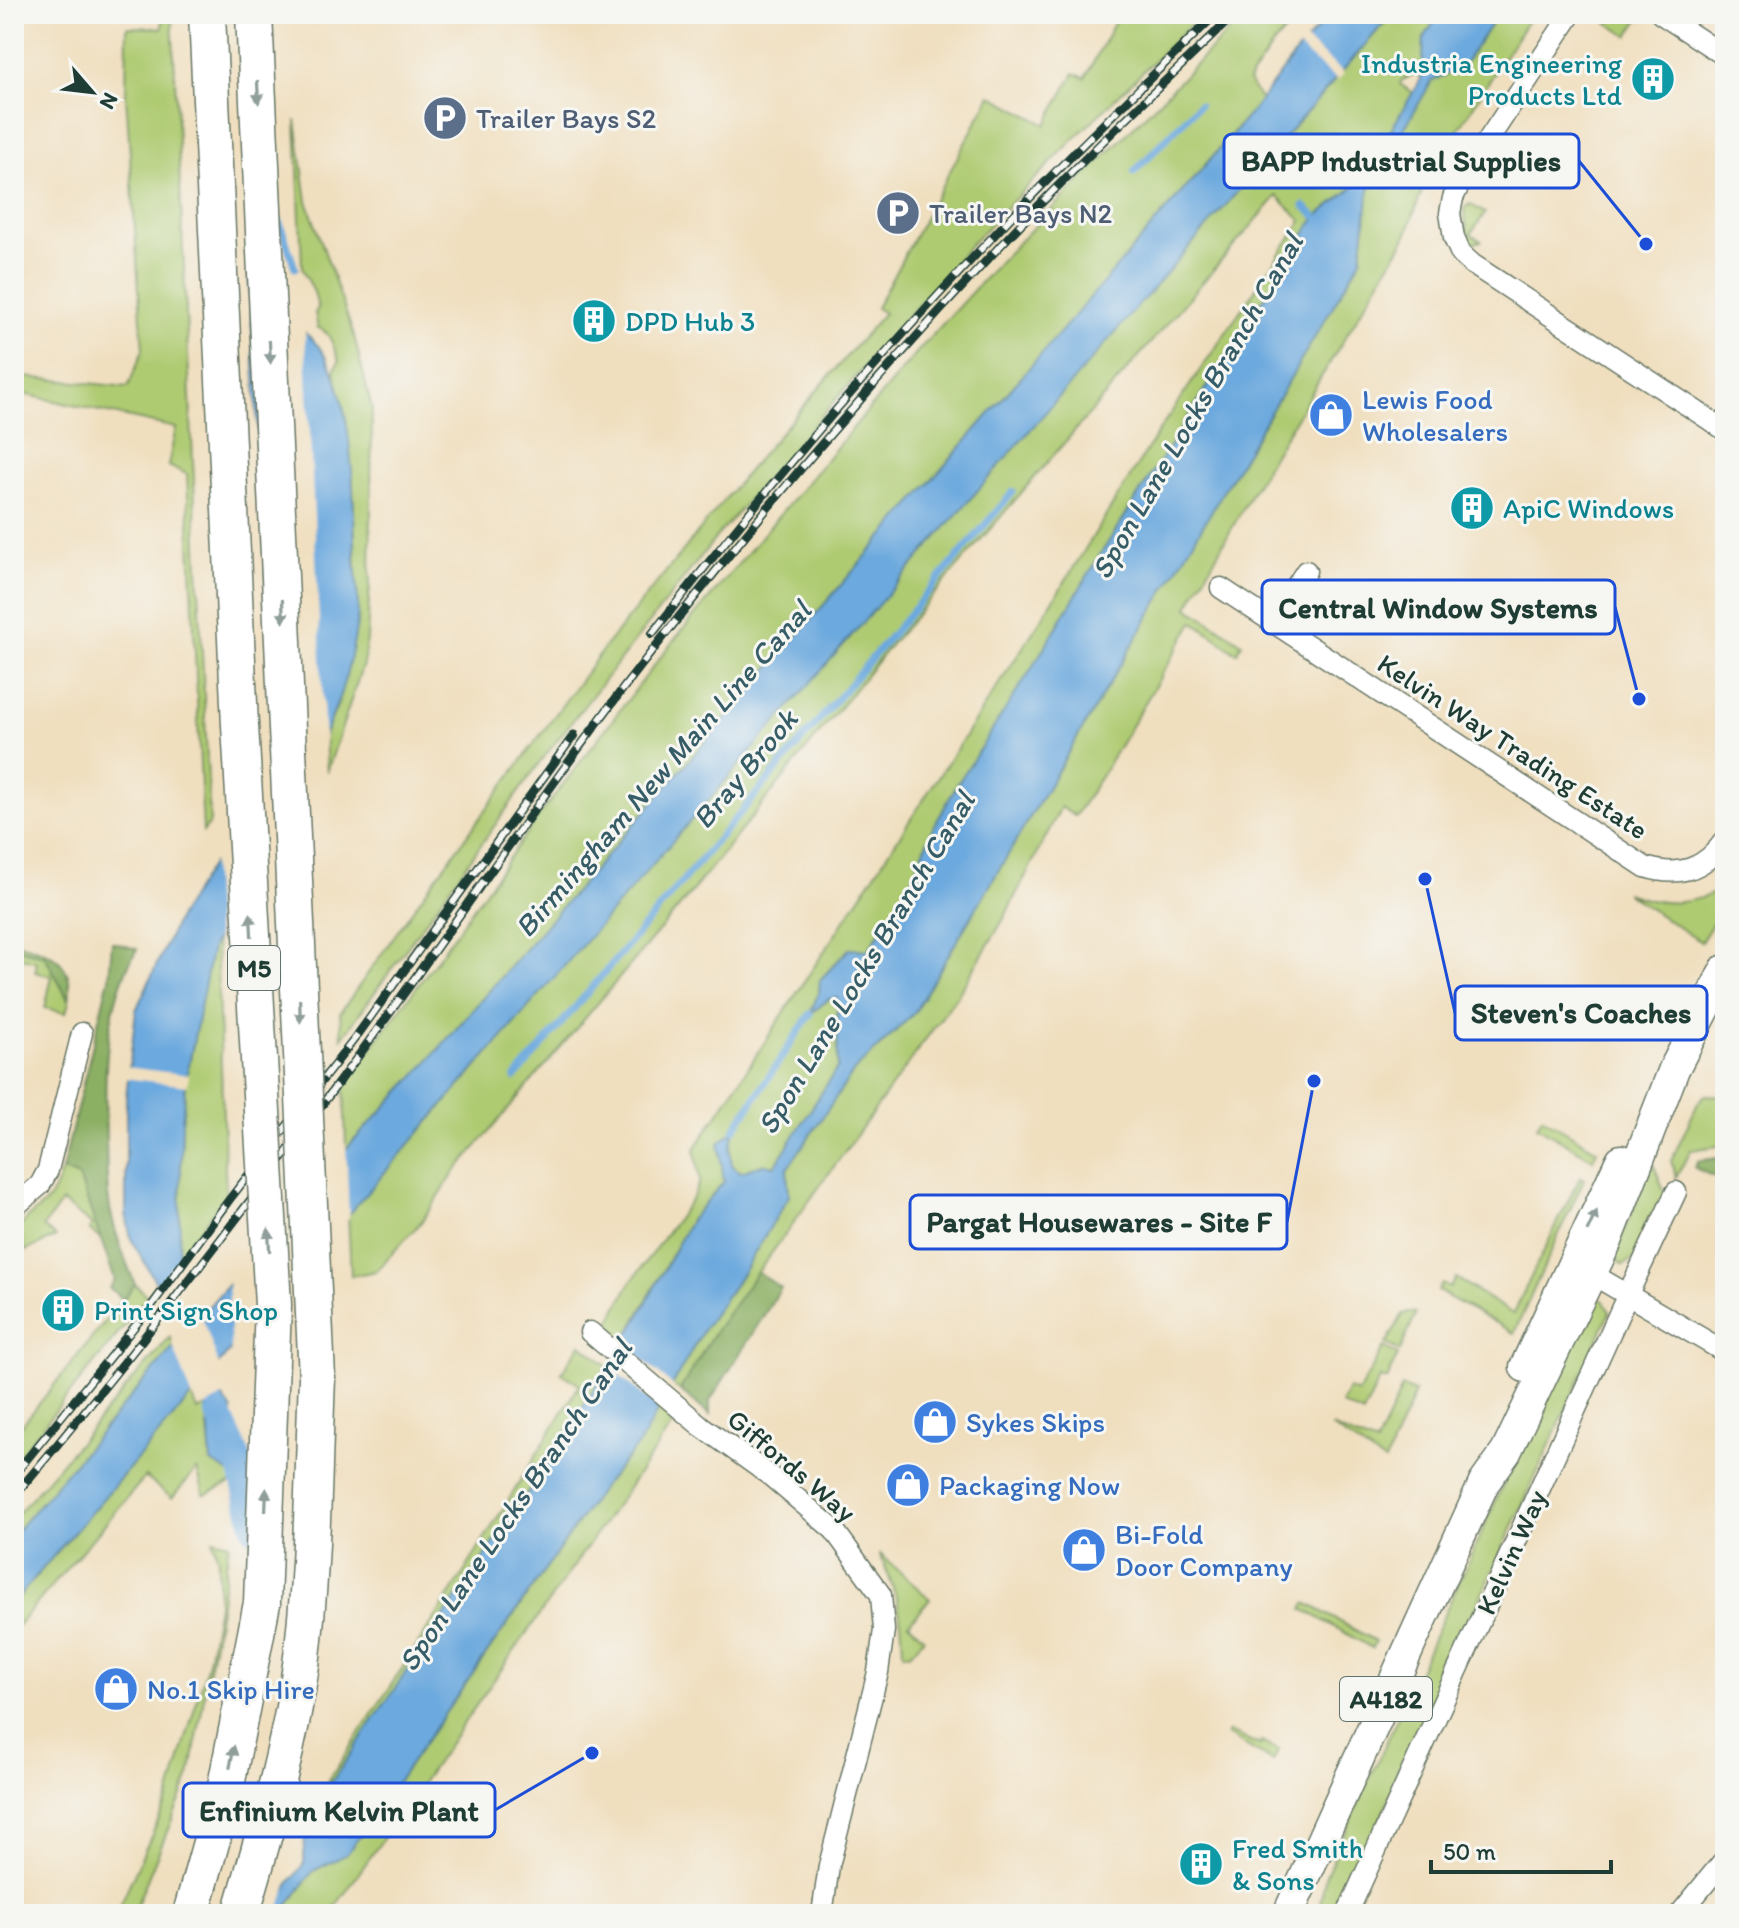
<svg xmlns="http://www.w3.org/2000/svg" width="1739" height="1928" font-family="Itim,sans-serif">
<rect width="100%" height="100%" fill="#f6f6f2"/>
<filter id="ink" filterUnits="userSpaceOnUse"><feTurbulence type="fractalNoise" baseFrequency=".0125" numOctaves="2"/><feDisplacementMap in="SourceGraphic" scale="16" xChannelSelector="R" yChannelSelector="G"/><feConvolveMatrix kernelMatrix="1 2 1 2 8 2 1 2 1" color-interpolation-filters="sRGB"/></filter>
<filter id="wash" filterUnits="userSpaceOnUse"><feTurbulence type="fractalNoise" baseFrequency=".006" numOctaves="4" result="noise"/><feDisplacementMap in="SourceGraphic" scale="32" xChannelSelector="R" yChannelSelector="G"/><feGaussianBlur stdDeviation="1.8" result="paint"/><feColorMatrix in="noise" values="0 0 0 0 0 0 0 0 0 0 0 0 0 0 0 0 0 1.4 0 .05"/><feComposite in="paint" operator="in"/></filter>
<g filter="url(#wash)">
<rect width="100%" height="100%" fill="#f0dfbf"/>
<path fill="#afcb72" stroke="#678453" stroke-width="2" d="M163 14H172L210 823 203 832 187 474 168 466 176 428 14 392V376L128 387 143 350 126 95 127 27 162 28Z
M1119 14H1202L1080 133 972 243 718 535 541 761 342 1038 340 1013 419 901 607 644 757 460 884 313 876 308 991 95 1046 125 1074 73 1085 78Z
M1246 14H1304L1276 41 1248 81 1261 100 1253 110 424 1066 346 1149 344 1084 433 965 535 821 670 645 918 351 1003 258Z
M1392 14H1439L1424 38 1422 77 1414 74 1401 81 1400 84 1413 93 1361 181 1316 217 1097 560 1032 668 959 783 933 828 913 877 868 950 849 949 820 980 819 992 811 1012 829 999 837 998 838 1067 775 1166 765 1164 741 1173 732 1166 730 1149 733 1131 719 1143 724 1182 691 1219 623 1344 606 1330 629 1285 693 1197 700 1181 695 1149 1046 612 1160 429 1302 221 1277 196 891 644 686 899 455 1172 422 1221 376 1271 351 1276 348 1213Z
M1498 14H1532L1425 182 1405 239 1262 474 1188 607 1242 643 1237 653C1221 644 1209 630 1193 622L1102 775 1075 816 1061 807 1002 922 959 993 714 1333 680 1390 672 1385 705 1327 745 1269 789 1196 787 1169 854 1071 914 1013 1361 259 1369 189 1432 80 1462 67Z
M1594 14H1638L1641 16 1628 36Z
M296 120 307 201 354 336 372 409 370 581 367 639 363 664 327 772 325 734 338 704 358 620 353 484 346 418 334 371 339 361C334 349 331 331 318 328L315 313 318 308 314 292 302 268Z
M1470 204 1485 213 1471 234 1481 241 1471 244C1466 232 1465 221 1465 207Z
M1725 887V904L1701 942 1626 893C1661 906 1692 907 1725 887Z
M216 938 226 1195 179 1257 182 1122 187 1074 212 947Z
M14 948 45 956 69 1001 66 1013 45 1008 52 976 35 972 37 962 14 956Z
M1705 1095 1725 1096V1145L1691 1150 1676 1177 1671 1161 1698 1103Z
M1542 1117 1597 1150 1593 1159 1537 1126Z
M1653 1163 1665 1194 1635 1258 1623 1265 1612 1257Z
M62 1170 79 1177 102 1240 89 1230 92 1225 62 1202 43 1227 56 1237 25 1251 19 1230C25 1216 38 1212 47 1201 55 1192 58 1181 62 1170Z
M1580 1177 1584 1179 1514 1333 1438 1291 1442 1284 1450 1288 1456 1278 1513 1314Z
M135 1284 148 1297 14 1462V1435Z
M1592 1297 1603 1300 1610 1312 1337 1914H1318L1326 1875 1586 1302Z
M1409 1312 1416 1313 1400 1351 1386 1344 1403 1314Z
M170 1337 174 1347 14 1534V1518Z
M581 1344 609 1367 442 1622 305 1821 313 1804 447 1600 580 1384 561 1373Z
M1384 1347 1398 1355 1387 1380 1380 1378 1363 1414 1341 1404 1348 1389 1358 1393Z
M1402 1387 1415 1392 1385 1462 1331 1427 1376 1445Z
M192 1395 198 1411 206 1406 211 1462 233 1475 232 1483 204 1495 197 1469 172 1498 145 1477 14 1630V1602Z
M658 1408 675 1421 343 1896 329 1914H282L313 1871 347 1854 604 1485 639 1444Z
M213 1539 229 1543 221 1603 190 1776 133 1914H116L169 1797 207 1666 218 1606V1560Z
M879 1553 930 1599 909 1623 924 1638 910 1654 903 1653C902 1610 896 1591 879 1553Z
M1306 1603 1375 1641 1372 1648 1303 1609Z
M1229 1732 1260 1745 1261 1742 1279 1750 1273 1761 1227 1735Z"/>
<path fill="#8baf64" stroke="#55764c" stroke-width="2" d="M14 942C47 950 76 960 69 1001L45 956 14 948Z
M112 942 137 949C103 1008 104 1075 106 1141 107 1161 106 1182 109 1202 113 1230 124 1258 135 1284L123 1299 109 1288 115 1280 79 1177 62 1170 109 978Z
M1725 1157V1182L1695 1168 1698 1161Z
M757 1272 781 1288 710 1401V1415L680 1390 714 1333Z"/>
<path fill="#6ca9de" stroke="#467389" stroke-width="2" d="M1330 14H1392L213 1370 222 1397 233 1411V1475L211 1462 208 1415 199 1387 14 1602V1534L181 1338 154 1279 131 1239 126 1214V1096L136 1010 179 916 222 848 276 734 237 79 305 333C357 370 353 501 355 560 356 580 360 602 357 622 352 660 340 699 325 734L212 947 187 1074 182 1122 179 1257 196 1321 346 1149 424 1066 1253 110 1295 54Z
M1439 14H1498L1462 67 1432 81 1369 189 1361 259 914 1013 854 1071 787 1169 789 1196 745 1269 705 1327 639 1444 604 1485 347 1854 313 1871 282 1914H267L304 1863 305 1821 540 1475 636 1322 691 1219 724 1182 719 1143 734 1130 730 1149 732 1166 741 1172 765 1164 775 1166 838 1067 837 998 829 999 810 1014 819 992 820 980 849 949 869 950 913 877 933 828 958 783 1032 668 1097 560 1316 217 1361 181 1422 77 1424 38Z"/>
<path fill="#f0dfbf" d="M193 14H248L264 183 302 296 308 330 305 331 325 743 307 788 217 945 212 856 272 733 265 309 227 211Z
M1303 38 1344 73 1338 81 1297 46Z
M125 1067 189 1075 187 1086 124 1078Z
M346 1143 349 1218 231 1356 228 1277Z
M183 1252 196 1311 197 1314 200 1311 220 1368 217 1371 226 1395 203 1408 198 1394 193 1399 172 1343 177 1338 154 1288Z
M620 1341 675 1387 661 1410 606 1364Z
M233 1404 237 1410 238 1427 237 1476 232 1479Z
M289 1877 278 1914H263L264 1912Z"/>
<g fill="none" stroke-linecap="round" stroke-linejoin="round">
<path stroke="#6ca9de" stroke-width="7" d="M1134 172 1199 105
M1304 206 1322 222
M279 220 295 268
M515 1078 1013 492
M734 1130 810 1014"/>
<path stroke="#6ca9de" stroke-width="26" d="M218 1414 238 1457 255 1529"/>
</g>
</g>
<g filter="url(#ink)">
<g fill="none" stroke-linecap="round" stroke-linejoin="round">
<g stroke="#687665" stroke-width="23">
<path id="street" d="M1571 14 1461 181 1453 198 1450 213 1454 238 1461 254 1472 264 1725 430
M1661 14 1725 56
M1221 588 1645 867C1679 878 1705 869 1725 840
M1273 622 1306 571
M14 1207 40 1185 48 1170 82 1033
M1582 1274H1592L1725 1352
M590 1332 701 1426 772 1477 834 1530 881 1595 884 1630 878 1672 829 1866 822 1914
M1347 1914 1628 1294 1676 1192
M1680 1914 1725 1859"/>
</g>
<g stroke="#687665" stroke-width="33">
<path id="primary" d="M1525 1367 1621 1160
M1288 1914 1484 1483 1506 1452 1607 1241 1674 1069 1725 970"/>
</g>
<use href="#street" stroke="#fff" stroke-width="20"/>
<use href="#primary" stroke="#fff" stroke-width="30"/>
<g stroke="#1f3d34" stroke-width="9">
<path id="rail" d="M652 634C762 493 878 357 1001 228 1070 155 1143 85 1216 14
M14 1475 152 1305 229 1200 356 1037 574 735
M14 1496C135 1354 248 1205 359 1055 449 933 533 807 625 686 742 534 869 385 1001 245 1076 165 1156 90 1235 14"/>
</g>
<use href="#rail" stroke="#f6f6f2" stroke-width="6" stroke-dasharray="18" stroke-linecap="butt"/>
<g stroke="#687665" stroke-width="39" stroke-linecap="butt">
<path id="highway-bridge" d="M191 1914 224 1796 262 1603 273 1305 240 725 207 14
M241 1914C265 1833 289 1749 301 1665 313 1570 313 1473 317 1378L254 14"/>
</g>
<use href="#highway-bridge" stroke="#fff" stroke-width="36"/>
</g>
<defs><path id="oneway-solid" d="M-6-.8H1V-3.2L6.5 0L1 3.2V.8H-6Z" transform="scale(2)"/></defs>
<g fill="#8f9e9a">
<use href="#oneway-solid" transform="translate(258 92) rotate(87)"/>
<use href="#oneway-solid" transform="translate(270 352) rotate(87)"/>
<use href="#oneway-solid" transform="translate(283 611) rotate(87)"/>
<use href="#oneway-solid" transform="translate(251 925) rotate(-93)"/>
<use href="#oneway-solid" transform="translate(300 1011) rotate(88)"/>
<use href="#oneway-solid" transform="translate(1592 1221) rotate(-65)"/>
<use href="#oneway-solid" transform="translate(269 1240) rotate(-93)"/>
<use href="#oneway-solid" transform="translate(266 1500) rotate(-88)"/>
<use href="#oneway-solid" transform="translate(232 1757) rotate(-79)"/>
</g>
</g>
<defs>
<g id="building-disc" transform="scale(2.3)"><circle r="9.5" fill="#0f9aa8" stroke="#f6f6f2"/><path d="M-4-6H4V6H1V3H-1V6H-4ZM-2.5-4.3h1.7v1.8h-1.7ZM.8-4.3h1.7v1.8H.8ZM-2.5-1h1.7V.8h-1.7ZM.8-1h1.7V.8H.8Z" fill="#fff"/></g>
<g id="parking-disc" transform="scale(2.3)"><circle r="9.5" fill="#5c6f8a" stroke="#f6f6f2"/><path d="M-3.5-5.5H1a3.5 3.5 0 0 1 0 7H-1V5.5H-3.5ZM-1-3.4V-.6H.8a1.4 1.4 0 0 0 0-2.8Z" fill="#fff"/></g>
<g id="shop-disc" transform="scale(2.3)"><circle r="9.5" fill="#3f7fe0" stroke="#f6f6f2"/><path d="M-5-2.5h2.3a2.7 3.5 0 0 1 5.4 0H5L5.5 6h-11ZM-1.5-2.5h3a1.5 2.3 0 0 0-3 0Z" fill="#fff"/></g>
</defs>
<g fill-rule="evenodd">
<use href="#building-disc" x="1653" y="79"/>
<use href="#parking-disc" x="445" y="118"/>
<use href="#parking-disc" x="898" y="213"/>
<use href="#building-disc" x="594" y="321"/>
<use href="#shop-disc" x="1331" y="415"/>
<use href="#building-disc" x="1472" y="508"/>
<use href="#building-disc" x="63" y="1310"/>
<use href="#shop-disc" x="935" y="1422"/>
<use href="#shop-disc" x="908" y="1485"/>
<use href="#shop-disc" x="1084" y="1550"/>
<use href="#shop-disc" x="116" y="1689"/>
<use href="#building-disc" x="1201" y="1864"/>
</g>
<g text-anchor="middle" stroke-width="6" stroke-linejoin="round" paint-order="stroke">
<g fill="#f6f6f2" stroke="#60746d" stroke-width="2">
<rect x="228" y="946" width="52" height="44" rx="6"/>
<rect x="1340" y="1677" width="92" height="44" rx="6"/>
</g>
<g font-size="26" font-weight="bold" fill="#1f3d34">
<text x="254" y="977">M5</text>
<text x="1386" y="1708">A4182</text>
</g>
<g font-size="28" fill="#0d838f" stroke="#f6f6f2" text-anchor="start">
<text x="1622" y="73" text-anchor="end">Industria Engineering<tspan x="1622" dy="32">Products Ltd</tspan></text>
<text x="625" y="331">DPD Hub 3</text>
<text x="1503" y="518">ApiC Windows</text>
<text x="94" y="1320">Print Sign Shop</text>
<text x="1232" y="1858">Fred Smith<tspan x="1232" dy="32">&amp; Sons</tspan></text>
</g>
<g font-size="28" fill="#4e5e75" stroke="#f6f6f2" text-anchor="start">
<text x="476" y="128">Trailer Bays S2</text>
<text x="929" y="223">Trailer Bays N2</text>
</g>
<g font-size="28" fill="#366cbe" stroke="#f6f6f2" text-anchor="start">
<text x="1362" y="409">Lewis Food<tspan x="1362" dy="32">Wholesalers</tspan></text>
<text x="966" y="1432">Sykes Skips</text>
<text x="939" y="1495">Packaging Now</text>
<text x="1115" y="1544">Bi-Fold<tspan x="1115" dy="32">Door Company</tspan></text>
<text x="147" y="1699">No.1 Skip Hire</text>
</g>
<g font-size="28" fill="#1f3d34" stroke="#f6f6f2">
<text transform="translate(1513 746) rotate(33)" y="10">Kelvin Way Trading Estate</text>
<text transform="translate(792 1465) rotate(40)" y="10">Giffords Way</text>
<text transform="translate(1511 1552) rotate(-66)" y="10">Kelvin Way</text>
</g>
<g font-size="30" font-style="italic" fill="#365d67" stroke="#f6f6f2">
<text transform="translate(1197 406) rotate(-60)" y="10">Spon Lane Locks Branch Canal</text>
<text transform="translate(663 769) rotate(-49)" y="10">Birmingham New Main Line Canal</text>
<text transform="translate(745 769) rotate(-50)" y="10">Bray Brook</text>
<text transform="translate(866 963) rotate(-59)" y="10">Spon Lane Locks Branch Canal</text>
<text transform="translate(515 1505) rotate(-56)" y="10">Spon Lane Locks Branch Canal</text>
</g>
</g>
<path fill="none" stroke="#1d4ed8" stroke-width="3" d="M1646 244L1579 161M1639 699L1615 607M1425 879L1455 1013M1314 1081L1287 1222M592 1753L495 1810"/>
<g fill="#1d4ed8" stroke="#f6f6f2" stroke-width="3">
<circle cx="1646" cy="244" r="8"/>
<circle cx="1639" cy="699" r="8"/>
<circle cx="1425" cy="879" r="8"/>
<circle cx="1314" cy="1081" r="8"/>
<circle cx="592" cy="1753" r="8"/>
</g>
<g fill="#f6f6f2" stroke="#1d4ed8" stroke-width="3">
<rect x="1224" y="134" width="355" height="54" rx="8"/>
<rect x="1262" y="580" width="353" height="54" rx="8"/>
<rect x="1455" y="986" width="252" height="54" rx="8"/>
<rect x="910" y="1195" width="377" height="54" rx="8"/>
<rect x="183" y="1783" width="312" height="54" rx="8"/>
</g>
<g font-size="30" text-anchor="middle" font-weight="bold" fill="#1f3d34">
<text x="1401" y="171">BAPP Industrial Supplies</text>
<text x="1438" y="618">Central Window Systems</text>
<text x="1581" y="1023">Steven's Coaches</text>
<text x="1099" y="1232">Pargat Housewares - Site F</text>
<text x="339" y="1821">Enfinium Kelvin Plant</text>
</g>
<rect width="1739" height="1928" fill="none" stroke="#f6f6f2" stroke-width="48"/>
<g transform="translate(92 92) rotate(118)" stroke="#f6f6f2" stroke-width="6" paint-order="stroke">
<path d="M0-6L14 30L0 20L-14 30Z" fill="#1f3d34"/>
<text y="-12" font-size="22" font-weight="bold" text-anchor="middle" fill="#1f3d34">N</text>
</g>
<path d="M1431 1860v12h180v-12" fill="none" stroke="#1f3d34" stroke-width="4"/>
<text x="1443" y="1860" font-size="24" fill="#1f3d34" stroke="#f6f6f2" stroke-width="6" paint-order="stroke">50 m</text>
</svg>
